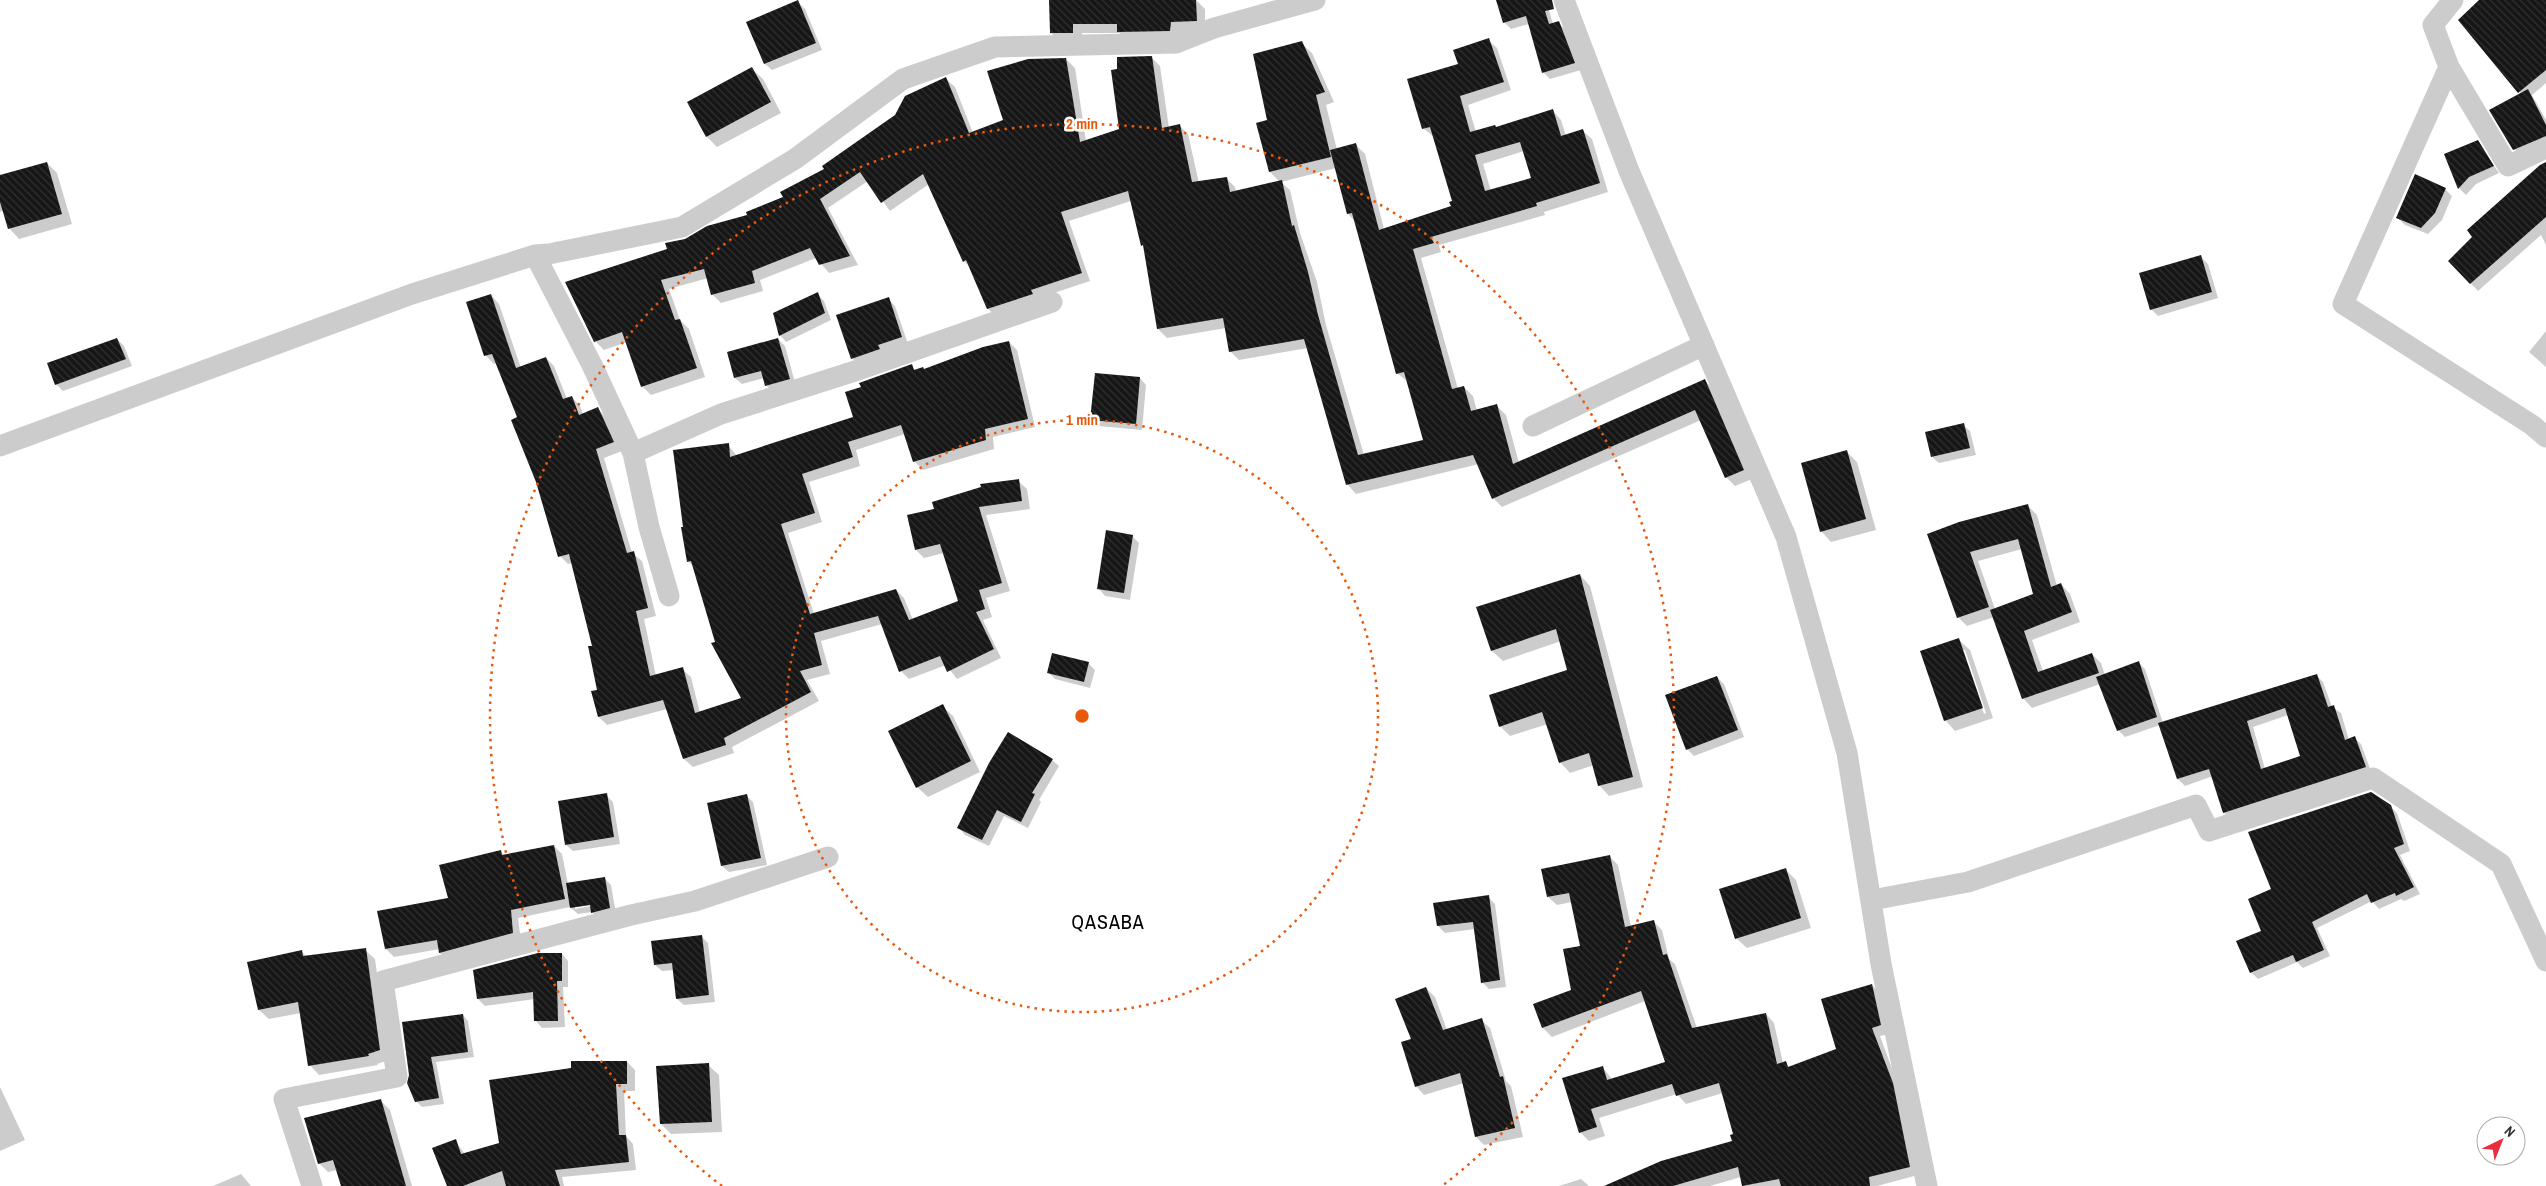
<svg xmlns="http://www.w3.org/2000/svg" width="2546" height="1186" font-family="'Archivo Narrow',sans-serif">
<defs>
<pattern id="building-back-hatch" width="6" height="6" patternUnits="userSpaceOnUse" patternTransform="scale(1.25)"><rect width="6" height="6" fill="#161616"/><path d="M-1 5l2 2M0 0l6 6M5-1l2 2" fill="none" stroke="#303030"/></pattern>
</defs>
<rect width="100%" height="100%" fill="#fff"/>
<path fill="#0003" fill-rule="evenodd" d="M1050 0H1196L1205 9V30L1179 39 1127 40 1119 33H1082V41L1060 42 1051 33Z
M1498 0H1546L1553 24 1558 23 1565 29 1581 70 1550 79 1543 72 1529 24 1511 29 1504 22Z
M2481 0H2546V83L2532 95 2546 120V144L2521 156 2514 149 2521 94Z
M798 2 805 9 822 50 772 70 765 64 748 22Z
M1488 40 1497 48 1511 90 1468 105 1476 132 1497 128 1553 111 1561 120 1566 136 1583 131 1592 139 1608 192 1544 212 1545 215 1439 245 1441 252 1421 258 1458 389 1464 387 1473 396 1477 411 1497 406 1506 415 1519 463 1704 380 1713 389 1752 479 1735 486 1726 477 1701 420 1502 507 1494 499 1479 464 1356 494 1348 485 1308 348 1239 360 1231 352 1226 328 1167 338 1158 329 1145 247 1131 201 1069 221 1090 281 1039 298 997 317 988 309 971 268 964 261 929 184 890 211 868 181 828 208 858 265 829 273 816 258 760 280 763 291 721 303 712 294 708 278 669 289 680 320 689 329 705 377 651 395 642 386 627 342 604 350 595 341 668 250 685 240 749 216 785 198 946 79 955 87 973 133 1004 121 1066 59 1075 68 1086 141 1121 130 1118 70 1151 57 1160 66 1169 128 1179 125 1188 134 1199 183 1226 178 1235 187 1236 192 1280 182 1270 172 1269 121 1301 43 1312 53 1334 102 1326 105 1337 150 1356 145 1365 154 1384 229 1452 207 1453 202 1434 137 1423 128 1460 65ZM1524 151 1533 179 1491 191 1483 164ZM1336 168 1348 214 1355 221 1398 374 1408 382 1424 441 1364 455 1326 325 1317 282 1300 233 1290 190 1281 182Z
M752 69 763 79 781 113 717 147 707 137Z
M2478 142 2499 173 2476 184 2466 195 2459 188 2445 155Z
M47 163 57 173 72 224 19 239 9 228 4 210 0 212V176Z
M2546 163V245L2541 235 2478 291 2449 261Z
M2445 189 2452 196 2442 220 2428 234 2405 225 2398 218Z
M2201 257 2208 264 2218 298 2158 316 2151 309Z
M817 294 824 301 831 320 786 342 780 335Z
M491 295 499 304 521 368 546 358 554 366 567 399 572 397 580 406 583 414 598 409 606 417 622 451 604 458 632 553 642 561 656 616 644 619 656 676 682 669 691 677 700 713 743 698 717 643 693 566 688 561 684 528 728 445 737 456 854 418 862 387 911 366 916 371 925 370 1009 342 1017 350 1035 427 993 437 994 449 923 470 914 461 905 434 856 450 860 466 809 482 822 522 788 533 814 614 896 590 904 598 913 620 959 601 944 553 924 558 916 550 936 510 1018 481 1027 489 1030 509 986 515 1010 591 986 598 992 617 983 620 1001 658 957 679 946 665 909 679 901 671 882 624 821 641 830 674 807 680 819 701 732 747 734 753 693 767 684 759 667 709 607 725 599 717 594 646 572 563 568 564 560 556 519 418 497 363 494 364 486 356 468 303Z
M888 299 895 306 908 344 859 365 852 358Z
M2546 331V367L2529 352Z
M117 339 124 346 132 366 63 391 56 384Z
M778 339 785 346 796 386 773 392 766 385 764 378 742 384 735 378Z
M1140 378 1146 385 1142 430 1098 426 1091 419Z
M1963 425 1970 431 1976 455 1939 463 1932 457Z
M1847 452 1857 462 1876 530 1831 542 1821 531Z
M2028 506 2037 515 2057 586 2061 584 2070 594 2080 622 2032 640 2043 671 2092 654 2101 663 2105 675 2138 662 2145 669 2163 723 2317 676 2323 682 2332 707 2341 713 2349 740 2354 738 2361 744 2372 774 2231 820 2224 813 2213 776 2185 786 2178 779 2160 725 2125 737 2118 730 2100 684 2032 708 2023 698 1994 617 1967 626 1958 617 1929 535ZM2022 549 2035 594 1995 609 1978 561ZM2288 715 2301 757 2265 769 2253 727Z
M1132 536 1139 543 1130 600 1105 596 1099 589Z
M1580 575 1590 586 1643 787 1609 796 1599 785 1594 765 1570 773 1560 762 1548 724 1510 736 1500 726 1569 671 1561 641 1503 661 1492 651 1477 608Z
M1959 640 1970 650 1993 718 1955 731 1945 720ZM1962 650H1965L1986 713 1984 714Z
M1088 663 1095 670 1090 688 1055 679 1048 672Z
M1717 677 1724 684 1744 737 1694 756 1687 749Z
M942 706 953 716 980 772 928 797 917 787Z
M1052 760 1059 766 1039 800 1041 802 1028 828 1004 816 989 846 965 835 959 828Z
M606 795 613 802 620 844 573 851 566 845Z
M747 796 753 802 767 865 729 872 722 866Z
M2390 806 2397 813 2410 851 2400 855 2420 894 2404 901 2401 899 2379 909 2372 901 2317 928 2330 956 2303 968 2297 962 2258 979 2251 972 2273 890Z
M554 846 562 854 568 884 604 878 611 885 616 914 599 919 592 912 578 914 570 907 518 918 521 941 448 961 440 953V949L394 957 386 949 378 912 449 898 500 851 505 856ZM595 903 596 905 575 909V906Z
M1610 857 1618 865 1631 927 1653 921 1662 930 1669 959 1675 964 1697 1028 1766 1014 1774 1023 1783 1063H1786L1790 1068 1837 1050 1872 985 1881 994 1889 1034 1880 1036 1901 1093 1918 1175 1877 1186H1743L1741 1177 1710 1186H1607L1733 1142 1735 1135 1723 1093 1686 1104 1677 1094 1599 1118 1605 1136 1589 1141 1580 1132 1602 1067 1613 1080 1667 1063 1645 1001 1552 1037 1543 1028 1534 1005 1572 990 1581 947 1572 902 1557 905 1548 897Z
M1785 869 1796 880 1811 928 1747 948 1736 938Z
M1488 897 1495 904 1506 987 1489 989 1482 982 1475 929 1445 933 1438 926Z
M702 937 708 943 715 1002 684 1005 677 999 674 970 662 971 655 965Z
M365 950 375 959 389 1060 377 1064 378 1065 319 1075 310 1065 301 1013 269 1019 259 1010 249 963 302 952 307 957Z
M562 954 568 961V987H563L565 1027 542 1028 536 1021 535 999 485 1006 478 999Z
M1426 988 1435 997 1447 1030 1481 1020 1490 1028 1506 1081 1511 1086 1523 1137 1484 1145 1476 1137 1464 1083 1424 1095 1416 1086 1412 1040Z
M463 1015 468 1021 474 1057 436 1062 444 1104 422 1107 416 1101 409 1083Z
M627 1062 635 1070V1091H624L626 1136 633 1144 636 1170 562 1177 564 1186H448L455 1141 465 1154 500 1144Z
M708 1065 719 1075 722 1132 671 1134 661 1124Z
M0 1087 25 1140 0 1151Z
M381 1101 390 1110 412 1186H342L337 1170 328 1172 319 1163Z
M241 1174 251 1186H213Z
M1581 1179 1589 1186H1559Z"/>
<path fill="url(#building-back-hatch)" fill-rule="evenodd" d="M798 0 816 43 764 64 746 22Z
M1049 0H1196L1197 21 1171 22 1170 31 1117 32V24H1073V33H1050Z
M1496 0H1552L1554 9 1545 11 1549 24 1559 21 1575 63 1542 73 1526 16 1503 23Z
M2479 0H2546V70L2518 93 2458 20Z
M1489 38 1504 82 1460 96 1470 132 1495 125 1496 127 1553 109 1561 136 1583 129 1600 183 1536 203 1537 206 1431 237 1434 243 1413 249 1452 389 1464 386 1471 411 1497 404 1513 464 1705 379 1744 470 1725 478 1695 410 1492 499 1473 455 1346 485 1304 339 1229 352 1223 318 1157 329 1143 245 1141 246 1128 191 1061 212 1082 273 1031 290 1033 294 987 309 966 260 963 262 923 174 881 203 860 172 820 199 850 256 819 265 810 248 752 271 755 283 711 295 704 269 661 280 675 320 680 319 697 368 641 387 622 332 594 342 565 282 667 249 665 243 685 239 707 226 747 215 746 212 783 197 780 192 824 169 822 166 895 115 905 96 946 77 969 133 1003 120 987 71 1028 59 1066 58 1080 142 1119 129 1111 70 1117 69V57L1152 56 1162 128 1180 124 1192 182 1227 177 1230 192 1282 180 1292 226 1294 225 1308 272 1318 315 1358 455 1423 440 1404 372 1396 374 1352 213 1347 214 1330 150 1356 143 1379 230 1451 206 1449 202 1452 201 1430 127 1422 129 1407 79 1458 64 1453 50ZM1520 142 1531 178 1485 191 1475 155Z
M1302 41 1325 92 1316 95 1331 157 1269 172 1256 123 1267 120 1253 54Z
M752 67 771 102 706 137 687 102Z
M2528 89 2546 125V136L2513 150 2489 110Z
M2478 140 2494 166 2469 177 2458 189 2444 154Z
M47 162 62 214 8 229 0 202V175Z
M2546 162V217L2470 284 2448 261 2472 237 2467 230 2540 165Z
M2415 174 2446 188 2435 213 2421 228 2396 218Z
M2201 255 2212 292 2150 310 2139 273Z
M818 292 825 313 779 336 773 313Z
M491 294 516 368 546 357 563 399 572 396 579 415 598 407 614 442 596 449 627 553 634 551 648 608 636 611 650 676 683 667 695 713 741 698 711 643 715 642 691 561 687 562 681 527H683L673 450 729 443 730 457 853 417 845 392 861 387 859 383 912 364 914 370 923 367 924 369 983 347 1009 341 1028 419 985 429 986 440 913 462 901 425 848 442 853 457 802 474 815 513 781 524 810 614 896 589 909 620 958 601 940 544 915 550 907 515 934 509 932 502 981 487 980 484 1019 479 1022 501 979 507 1002 583 979 590 985 609 976 612 994 649 947 672 940 656 899 672 878 616 814 633 822 665 800 671 811 692 724 738 726 745 683 759 663 700 598 717 591 691 597 690 588 646H592L569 554 558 557 536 482 511 420 517 417 492 354 484 356 466 302Z
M889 297 902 337 878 345 880 349 851 359 836 315Z
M117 338 126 359 55 385 47 363Z
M778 338 790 379 765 386 761 371 734 378 727 352Z
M1095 373 1140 377 1136 424 1090 420Z
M1964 423 1970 448 1931 457 1925 432Z
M1847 450 1866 519 1820 532 1801 463Z
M2028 504 2051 587 2061 583 2072 612 2024 631 2038 672 2092 653 2099 673 2022 699 1990 610 2033 594 2018 539 1970 552 1989 607 1957 618 1927 534 1959 522Z
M1106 530 1133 535 1124 593 1097 589Z
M1580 574 1633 777 1598 786 1589 753 1559 763 1542 712 1499 727 1489 695 1567 670 1556 629 1491 651 1476 607Z
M1959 638 1983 708 1944 721 1920 651Z
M1052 653 1089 662 1084 682 1047 673Z
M2139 661 2157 717 2117 731 2096 677Z
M2317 674 2328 707 2334 705 2345 740 2355 736 2366 767 2223 813 2209 769 2177 779 2158 723ZM2285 708 2300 756 2261 769 2247 721Z
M1717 676 1738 730 1686 750 1665 695Z
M943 704 971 761 916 788 888 731Z
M1008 732 1053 759 1032 793 1035 794 1021 822 997 810 982 840 957 828 989 763Z
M2371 792 2391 805 2404 844 2394 848 2414 887 2396 896 2395 893 2371 903 2367 894 2312 922 2324 950 2296 962 2293 955 2250 973 2236 941 2261 931 2248 899 2271 889 2248 832Z
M607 793 614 837 565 845 558 801Z
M747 794 761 858 721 866 707 803Z
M554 845 565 899 511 910 513 933 439 953 437 940 385 949 377 911 448 898 439 865 501 850 502 855Z
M1610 855 1625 927 1654 920 1663 955 1667 954 1692 1028 1766 1013 1777 1064 1786 1061 1788 1067 1836 1049 1821 999 1872 984 1881 1025 1872 1028 1893 1083 1910 1167 1869 1177 1870 1186H1781L1779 1179 1742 1186 1738 1167 1673 1186H1604L1661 1161 1732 1141 1730 1135 1733 1134 1719 1083 1676 1096 1672 1084 1591 1109 1597 1127 1579 1133 1562 1078 1603 1066 1607 1080 1665 1062 1641 991 1542 1028 1533 1004 1571 990 1563 949 1580 946 1569 893 1547 897 1541 869Z
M1786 868 1801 918 1735 939 1719 889Z
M605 877 610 908 591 913 590 905 570 908 566 883Z
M1489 895 1500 980 1481 983 1473 922 1437 926 1433 903Z
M702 935 709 995 676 999 672 963 654 965 651 941Z
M366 948 380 1050 368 1054 369 1056 308 1066 298 1002 258 1010 247 962 302 950 303 956Z
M538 953H562V981H557L558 1021H534L533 992 477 999 473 970Z
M1426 987 1443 1030 1482 1018 1500 1077 1503 1076 1515 1128 1475 1137 1460 1073 1415 1087 1401 1042 1411 1039 1395 999Z
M463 1014 468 1052 431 1057 439 1098 415 1102 407 1083 409 1075 402 1022Z
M571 1061H627V1084H616L619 1135H626L629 1162 555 1170 560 1186H506L502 1171 463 1186H447L432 1148 456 1139 461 1154 499 1143 489 1080 571 1068Z
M709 1063 712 1122 660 1124 656 1066Z
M381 1099 406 1186H341L333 1160 318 1164 304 1118Z"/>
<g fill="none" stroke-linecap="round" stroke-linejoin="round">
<path stroke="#ccc" stroke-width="21" d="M1564 0 1629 171 1786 537 1847 753 1881 964 1927 1186
M2453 0 2433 25 2449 67 2343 304 2532 425 2546 437
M2449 67 2508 166 2546 148
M535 255 592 365 633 453 649 527 669 596
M1533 426 1704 345
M0 446 412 294 535 255 549 254 682 227 795 159 903 79 995 47 1176 43 1214 28 1315 0
M633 453 721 414 855 371 1052 302
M1872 900 1968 882 2196 805 2209 831 2373 778 2501 864 2546 961
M312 1186 284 1099 397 1077 383 981 631 915 695 901 828 857"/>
</g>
<g fill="none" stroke="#e8590c" stroke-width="2.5" stroke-dasharray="2.5 5">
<circle cx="1082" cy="716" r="296"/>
<path d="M722 1186A592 592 0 1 1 1442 1186"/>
</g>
<g text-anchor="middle" stroke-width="5" stroke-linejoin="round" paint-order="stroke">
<g font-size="20" letter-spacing="1" fill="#000" stroke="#fff">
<text x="1108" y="929">QASABA</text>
</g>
</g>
<circle cx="1082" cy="716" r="8" fill="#e8590c" stroke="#fff" stroke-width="2.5"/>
<g font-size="15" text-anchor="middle" font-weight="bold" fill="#e8590c" stroke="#fff" stroke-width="5" stroke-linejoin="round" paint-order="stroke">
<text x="1082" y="129">2 min</text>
<text x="1082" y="425">1 min</text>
</g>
<g transform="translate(2501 1141) rotate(43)"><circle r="24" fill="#ffffff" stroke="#acacac"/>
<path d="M0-4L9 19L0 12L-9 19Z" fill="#e92d3d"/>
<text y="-8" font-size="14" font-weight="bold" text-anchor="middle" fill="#2f2f2f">N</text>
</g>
</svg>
